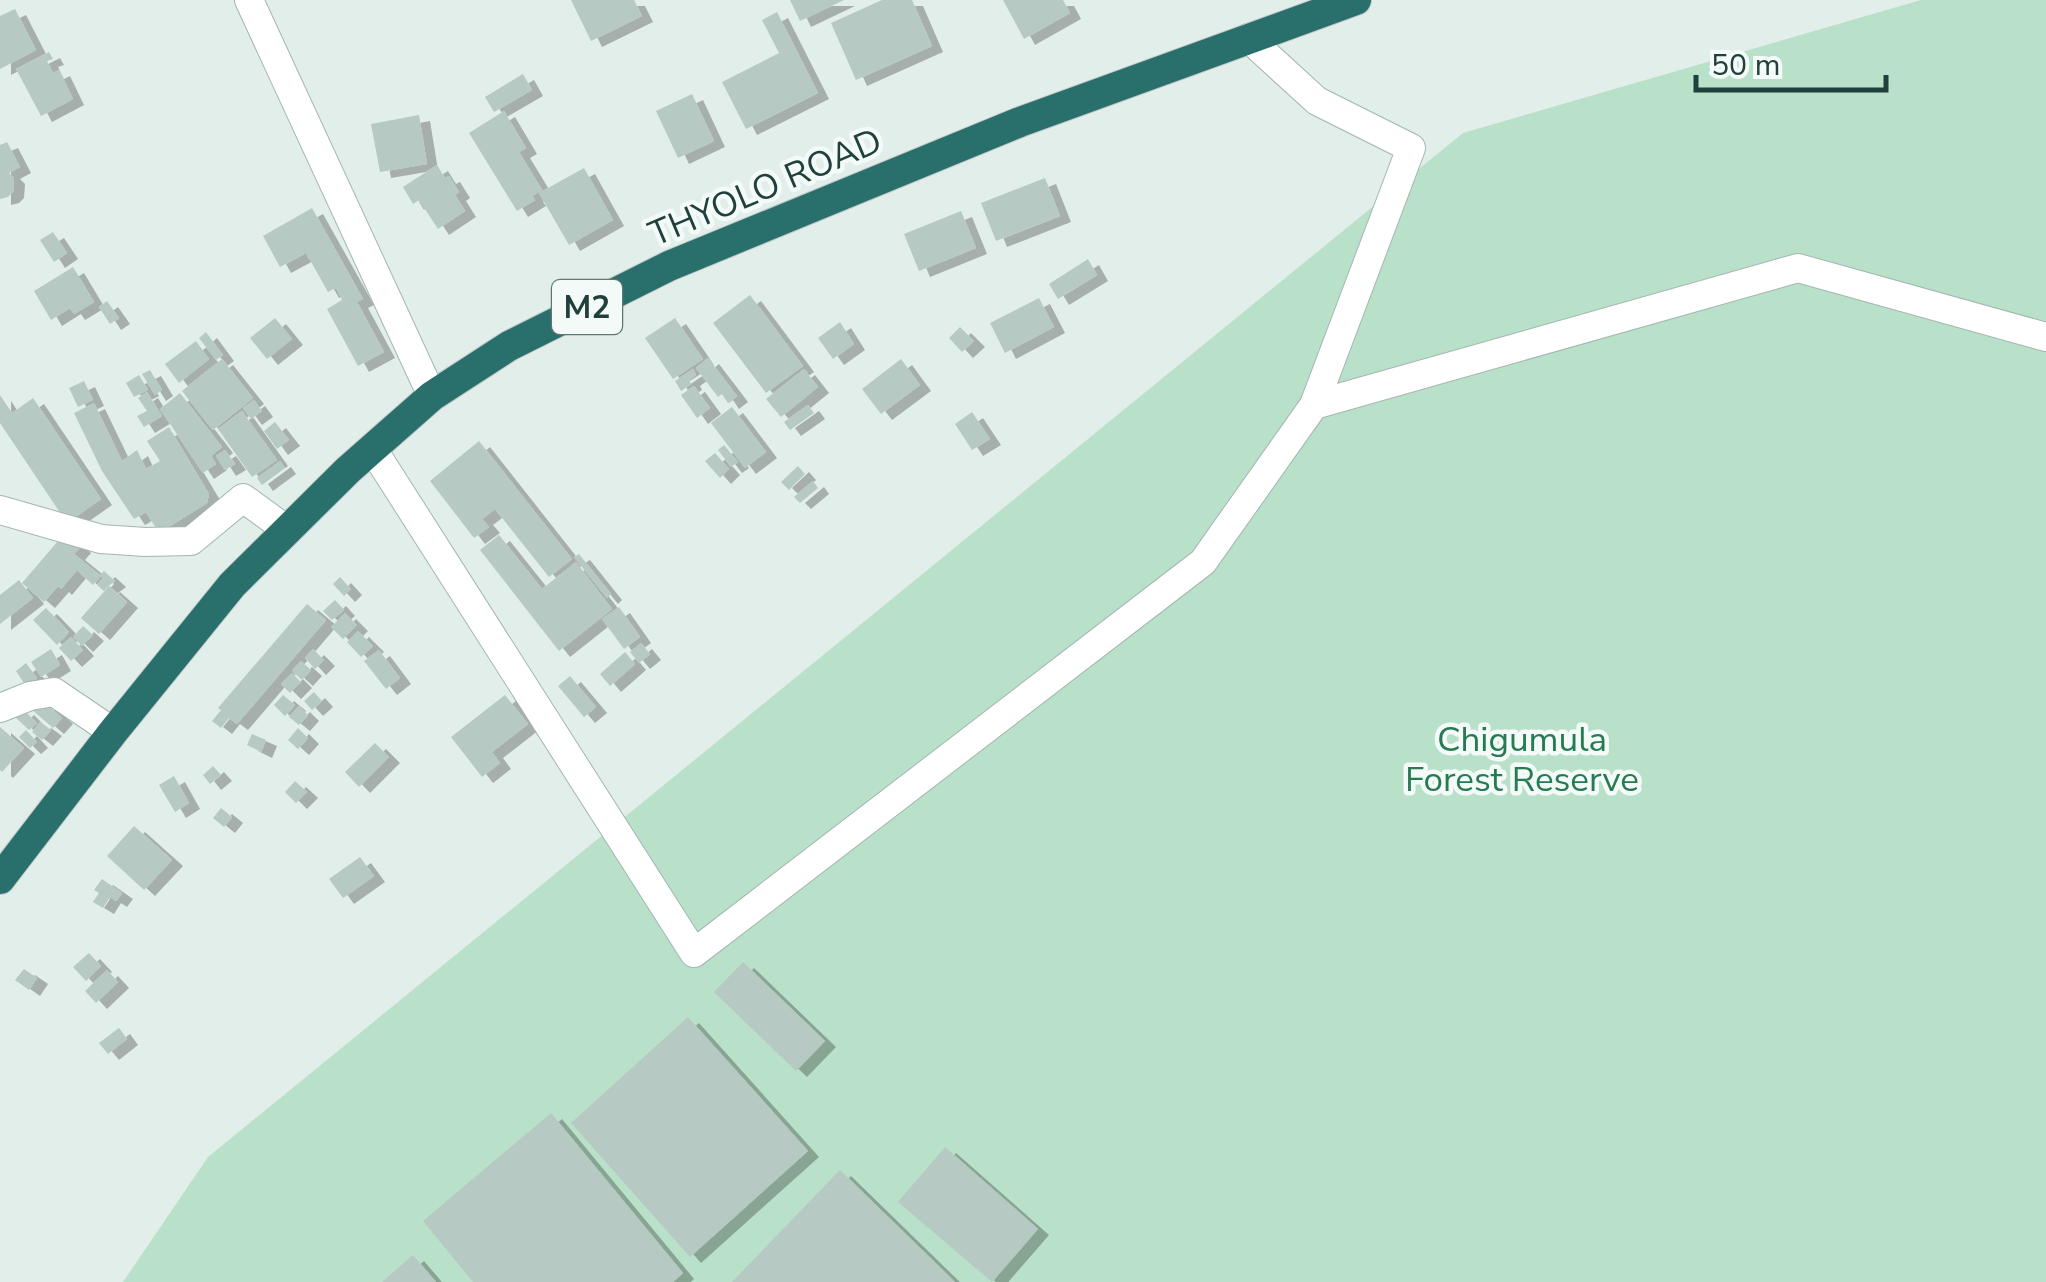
<svg xmlns="http://www.w3.org/2000/svg" width="2046" height="1282" font-family="'Nunito Sans',sans-serif">
<defs>
<filter id="shadow"><feDropShadow dx="11" dy="6" stdDeviation="0" flood-color="#0004"/></filter>
</defs>
<rect width="100%" height="100%" fill="#e2eeea"/>
<path fill="#b9e0c9" d="M1921 0H2046V1282H123L208 1157 1463 133Z"/>
<path fill="#b7c9c3" filter="url(#shadow)" d="M571 0H634L642 16 591 41Z
M790 0H844L800 21Z
M882 0H912L932 46 856 80 831 23Z
M1003 0H1063L1070 13 1024 39Z
M15 9 36 50 0 69V16Z
M777 12 818 93 746 129 722 82 779 53 762 20Z
M49 52 53 59 47 61 53 73 59 70 73 99 41 116 16 69Z
M523 74 532 90 494 112 485 97Z
M692 94 714 141 678 158 656 111Z
M504 111 526 148 519 152 542 190 532 196 535 200 517 211 469 133Z
M419 115 427 164 380 172 371 124Z
M7 142 20 167 9 173 14 178 13 192 8 197 0 199V145Z
M437 165 445 178 449 176 459 192 455 195 465 211 438 229 419 200 413 204 403 187Z
M584 168 613 220 569 245 539 193Z
M1045 178 1060 216 996 241 981 203Z
M312 208 363 299 357 302 384 352 358 366 327 309 342 300 336 288 328 292 306 253 280 267 263 236Z
M961 211 976 248 919 271 904 234Z
M53 232 67 253 54 262 40 240Z
M1088 259 1097 275 1058 299 1049 284Z
M73 267 94 302 74 314 70 308 51 320 34 291Z
M750 295 803 366 766 393 713 323Z
M1039 298 1054 327 1005 353 990 323Z
M107 301 119 318 110 324 99 307Z
M275 318 292 339 267 359 250 338Z
M675 318 703 359 673 379 645 338Z
M840 322 854 344 833 359 818 338Z
M960 327 974 341 962 352 949 338Z
M206 332 223 355 216 360 199 338Z
M196 341 209 359 179 383 165 364Z
M708 358 737 396 728 403 722 394 718 397 696 368Z
M222 359 253 398 213 430 182 391Z
M901 359 920 385 881 414 862 389Z
M693 369 696 375 689 380 691 384 681 391 675 381Z
M804 369 818 387 781 417 766 399Z
M150 370 162 390 155 395 142 374Z
M139 375 148 390 134 397 126 383Z
M84 381 93 400 78 407 69 388Z
M694 386 710 408 697 418 681 395Z
M147 392 162 416 144 427 137 416 147 411 138 398Z
M180 393 222 447 211 456 216 464 203 473 160 409Z
M0 395 12 413 33 398 101 499 67 523 0 423Z
M254 400 262 411 251 419 243 408Z
M94 403 122 461 137 450 146 469 160 461 147 441 169 427 209 494 207 503 159 533 146 512 134 519 102 471 74 413Z
M808 405 814 413 790 430 784 422Z
M732 407 766 452 745 468 711 423Z
M242 411 277 460 252 477 218 429Z
M972 412 990 439 972 450 955 424Z
M275 422 289 440 277 449 264 431Z
M479 441 572 559 549 577 495 509 482 519 489 527 474 538 430 481Z
M724 445 738 462 731 467 718 450Z
M225 450 235 464 225 470 216 456Z
M715 453 729 469 720 478 705 461Z
M280 461 285 468 262 485 257 478Z
M798 466 805 474 789 490 781 482Z
M813 481 818 488 800 503 794 497Z
M64 534 80 547 74 554 101 576 93 585 77 570 61 589 58 586 44 602 22 583Z
M499 535 542 589 576 562 612 609 559 651 480 550Z
M579 554 611 594 607 598 574 557Z
M104 571 115 581 103 590 97 585 103 578 100 575Z
M340 577 351 589 344 596 333 584Z
M19 580 33 598 0 624V595Z
M109 586 127 602 99 634 81 618Z
M335 600 344 610 332 620 323 611Z
M307 604 326 620 237 724 229 718 221 728 212 721 221 710 218 708Z
M619 607 640 637 624 649 602 619Z
M46 608 69 632 57 645 33 620Z
M345 613 357 625 343 639 331 627Z
M83 626 93 635 82 646 73 637Z
M358 631 373 646 361 657 347 642Z
M71 637 83 650 71 661 59 648Z
M641 643 650 654 639 663 630 652Z
M51 649 60 665 41 677 31 662Z
M313 649 324 660 315 669 305 658Z
M379 650 400 678 386 689 364 661Z
M625 652 635 664 610 686 600 674Z
M301 661 311 670 302 680 292 671Z
M26 663 37 678 26 686 16 671Z
M292 673 301 682 290 693 281 684Z
M570 676 596 707 584 717 558 686Z
M314 692 322 701 312 710 304 701Z
M283 695 295 705 285 716 274 705Z
M505 695 528 724 492 752 500 763 482 777 451 737Z
M46 704 62 718 53 728 30 708Z
M299 706 308 715 299 725 289 717Z
M23 709 37 723 29 730 15 717Z
M40 722 51 730 42 740 32 732Z
M0 727 24 748 2 772 0 770Z
M298 728 308 738 298 749 288 740Z
M26 730 37 742 30 748 19 737Z
M252 734 266 740 261 752 247 745Z
M375 743 389 757 359 787 345 772Z
M213 766 221 775 210 784 203 775Z
M174 776 189 803 175 812 159 785Z
M295 781 307 792 296 803 285 792Z
M221 808 232 817 224 827 213 818Z
M134 826 172 860 144 890 107 856Z
M360 857 374 876 343 898 329 879Z
M102 879 122 893 116 901 110 897 103 908 93 902 99 893 94 890Z
M89 953 101 966 86 981 73 967Z
M743 962 825 1041 796 1071 714 992Z
M24 969 37 978 29 990 15 980Z
M107 970 118 982 96 1003 85 991Z
M688 1017 808 1151 690 1257 571 1123Z
M119 1028 127 1039 108 1054 99 1043Z
M551 1113 683 1273 673 1282H473L423 1221Z
M945 1147 1038 1229 992 1282 898 1202Z
M840 1170 955 1282H732Z
M413 1255 436 1282H382Z"/>
<g fill="none" stroke-linecap="round" stroke-linejoin="round">
<g stroke="#a4b6b2" stroke-width="30">
<path id="minor" d="M249 0 432 396
M1248 38 1317 101 1411 148 1314 405 1798 268 2046 337
M372 448 694 953 1203 562 1314 405
M0 510 101 539 145 542 191 541 243 498 287 530
M0 708 30 696 54 692 113 732"/>
</g>
<g stroke="#c1cac8" stroke-width="32">
<path id="highway" d="M0 879 113 732 232 585 348 470 432 396 509 346 669 266 1020 122 1356 0"/>
</g>
<use href="#minor" stroke="#fff" stroke-width="28"/>
<use href="#highway" stroke="#296f6b" stroke-width="30"/>
</g>
<g text-anchor="middle" stroke-width="9" stroke-linejoin="round" paint-order="stroke">
<rect fill="#f3faf7" stroke="#5f7874" stroke-width="2.5" x="552" y="280" width="70" height="54" rx="8"/>
<g font-size="32" font-weight="bold" fill="#20403c">
<text x="587" y="318">M2</text>
</g>
<g font-size="35" fill="#20403c" stroke="#f3faf7">
<text transform="translate(765 187) rotate(-23)" y="12">THYOLO ROAD</text>
</g>
<g font-size="35" fill="#277b53" stroke="#f3faf7">
<text x="1522" y="751">Chigumula<tspan x="1522" dy="40">Forest Reserve</tspan></text>
</g>
</g>
<path d="M1696 75v15h190v-15" fill="none" stroke="#20403c" stroke-width="5"/>
<text x="1711" y="75" font-size="30" fill="#20403c" stroke="#f3faf7" stroke-width="8" paint-order="stroke">50 m</text>
</svg>
